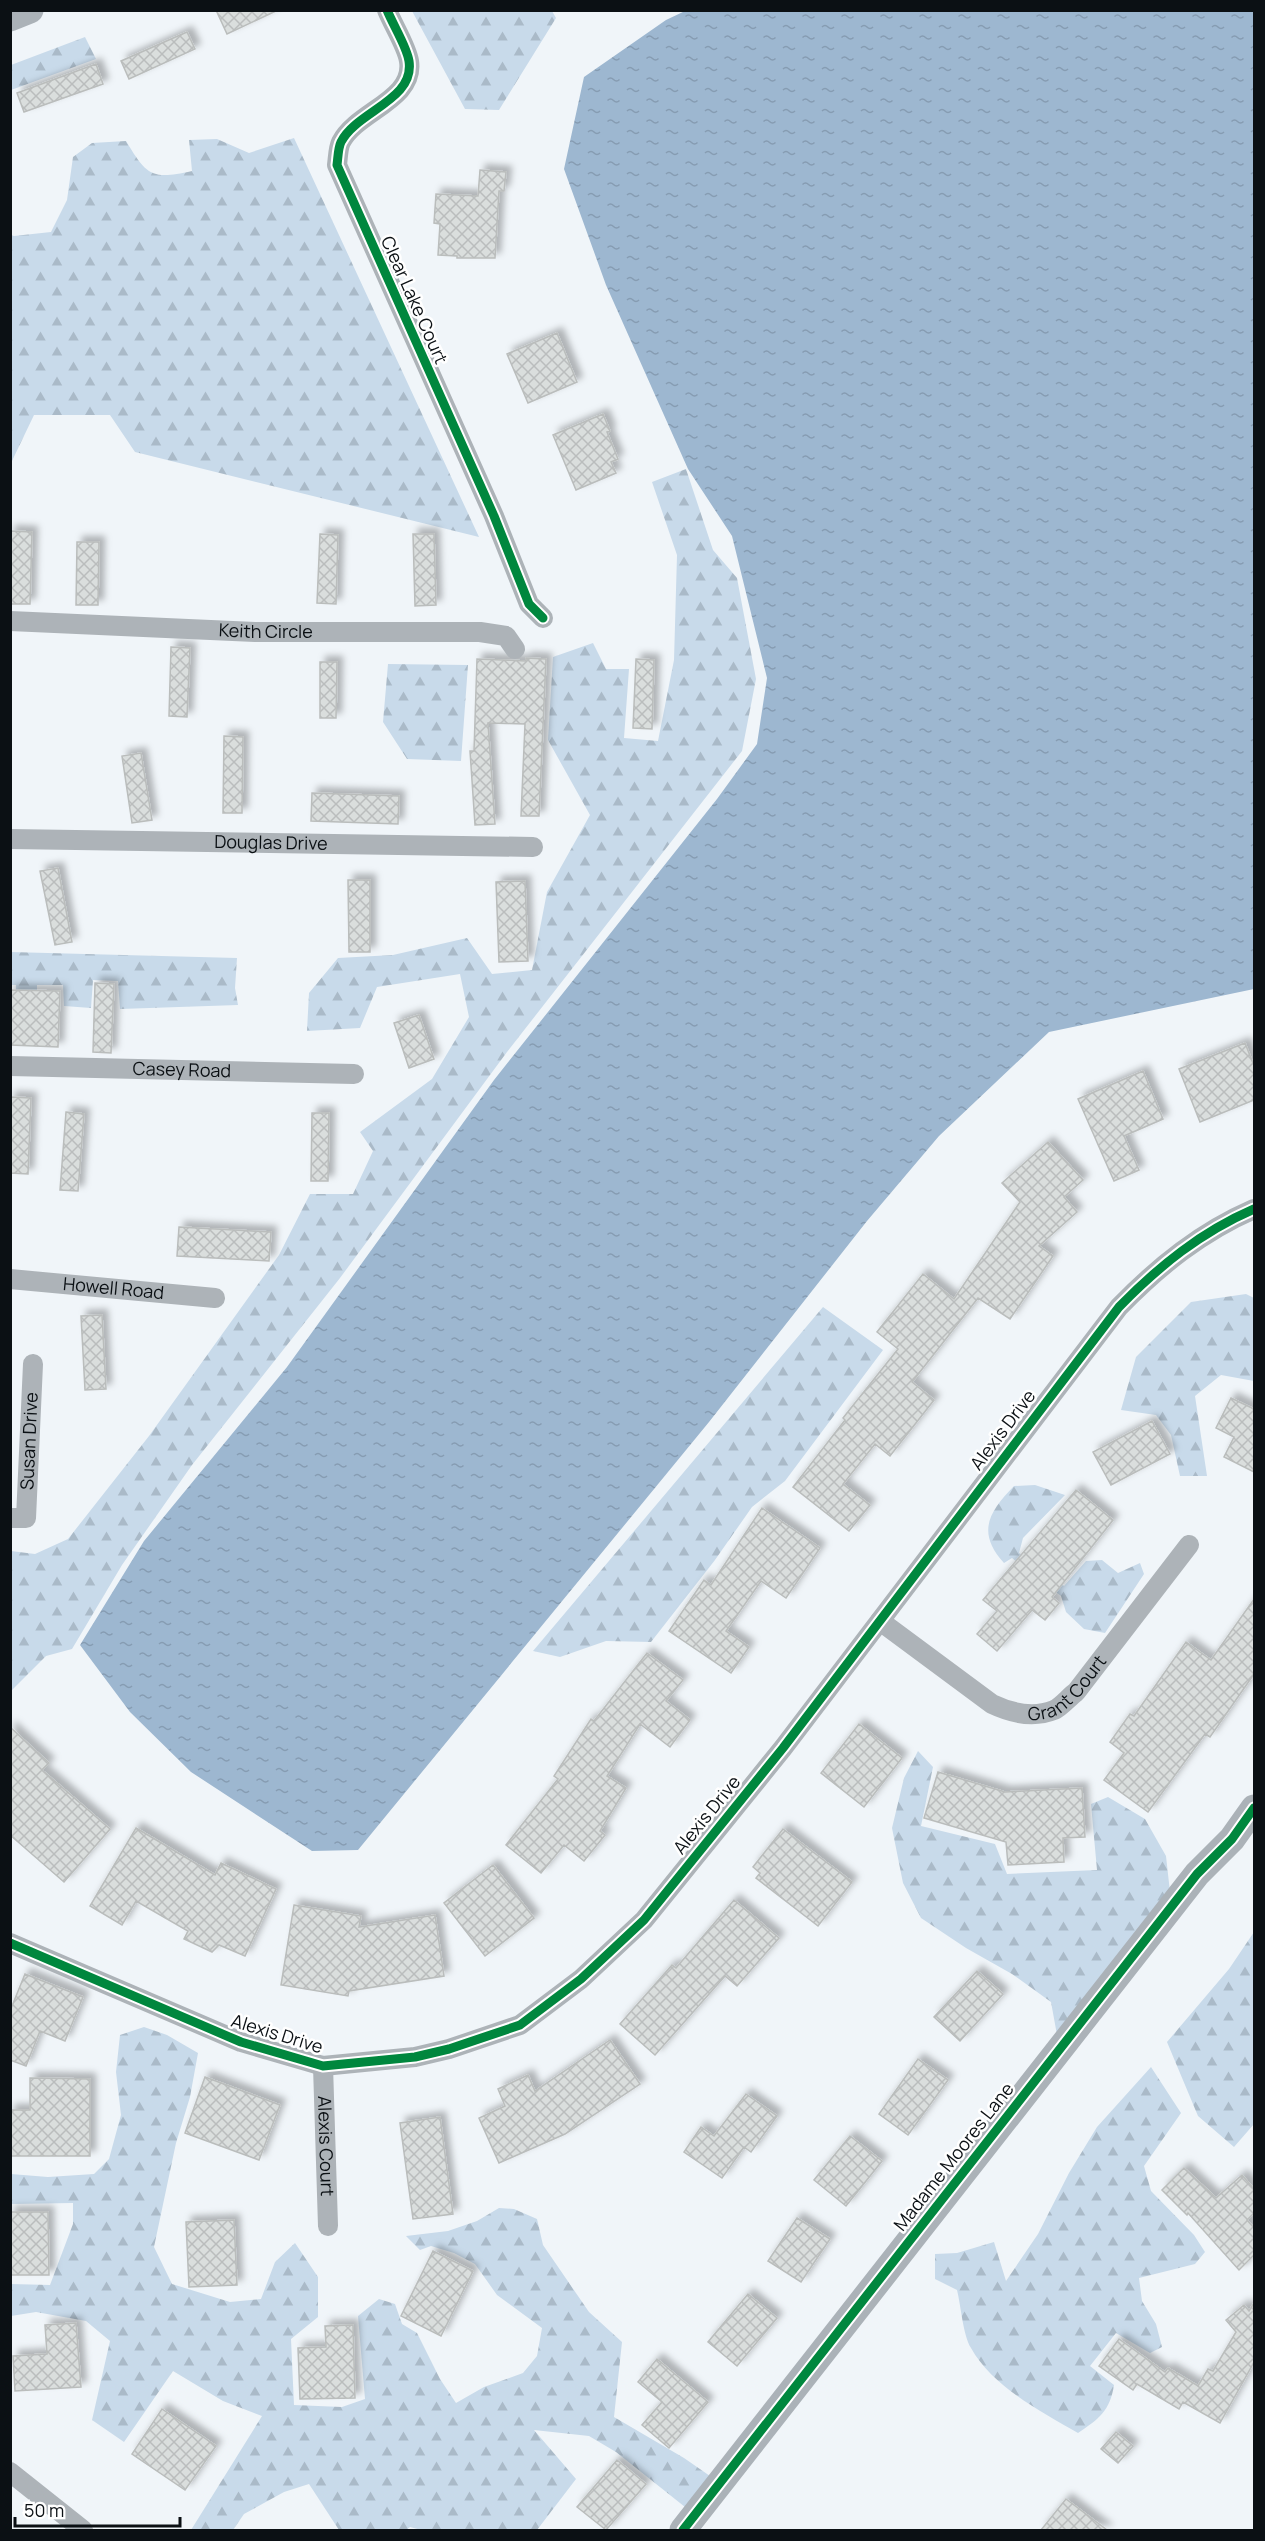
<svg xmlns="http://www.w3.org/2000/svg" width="1265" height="2541" font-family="Manrope,sans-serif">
<defs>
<pattern id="forest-firs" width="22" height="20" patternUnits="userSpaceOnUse" patternTransform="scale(1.5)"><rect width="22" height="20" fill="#c8daea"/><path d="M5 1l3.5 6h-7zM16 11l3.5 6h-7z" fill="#aabac8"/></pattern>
<pattern id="water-ripples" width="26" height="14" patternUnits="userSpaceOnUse" patternTransform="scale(1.5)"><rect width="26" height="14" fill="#9db7d0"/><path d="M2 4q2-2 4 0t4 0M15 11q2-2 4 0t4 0" fill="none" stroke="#869cb2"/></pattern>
<pattern id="building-cross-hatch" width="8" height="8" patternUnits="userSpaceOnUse" patternTransform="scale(1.5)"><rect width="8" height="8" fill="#dadedd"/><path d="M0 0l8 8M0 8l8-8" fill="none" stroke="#babdbd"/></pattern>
<filter id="shadow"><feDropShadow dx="5.5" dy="-5.5" stdDeviation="3" flood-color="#0004"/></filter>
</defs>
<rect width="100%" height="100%" fill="#f0f5f9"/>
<path fill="url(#forest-firs)" d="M412 11H552L556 18 499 110 465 109Z
M85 37 96 59 11 90V65Z
M294 138 479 537 135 452 110 415H34L11 463V235L14 236 51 232 67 200 73 157 92 143 126 141C147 176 152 180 192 171L189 140 217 139 249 153Z
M686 469 713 550 737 578 756 679 742 751 507 1052 340 1278 192 1465 122 1565 72 1649 46 1656 11 1691V1551L35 1554 68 1539 149 1436 279 1255 310 1194H353L373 1151 360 1132 432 1079 469 1017 460 974 377 987 360 1028 307 1031 309 993 338 958 393 955 467 938 492 974 532 970 547 892 590 815 548 740 553 657 593 643 606 669H629L624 738 658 741 674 660 677 555 652 482Z
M388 664 468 665 461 761 407 759 383 722Z
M10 952 237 958 235 988 238 1005 120 1009 118 981 93 980 91 1008 64 1006 63 985H37V1004H16V985H11Z
M1246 1294 1254 1298V1381L1221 1375 1195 1396 1207 1476H1180L1171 1435 1156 1415 1121 1410 1136 1357 1191 1302Z
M823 1307 883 1350 785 1481 752 1507 715 1560 651 1642 606 1641 560 1657 533 1651Z
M1035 1485 1065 1495 1023 1538 1019 1553 1064 1586 1086 1561 1102 1560 1118 1573 1140 1563 1144 1574 1105 1633 1084 1629 1066 1612 1061 1596 1012 1558 1004 1563C976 1532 989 1512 1014 1486Z
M918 1751 933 1767 921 1826 995 1844 1007 1874 1097 1870 1091 1804 1108 1797 1145 1819 1166 1856 1170 1892 1057 2035 1051 2002 1012 1974 966 1948 921 1918 903 1883 892 1828 904 1778Z
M1254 1932V2124L1234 2147 1198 2116 1167 2042 1229 1969Z
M144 2027 167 2035 198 2053 190 2097 176 2143 154 2247 172 2284 230 2302 261 2299 275 2262 295 2243 318 2277V2317L291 2339 294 2405 342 2407 365 2399 358 2316 379 2299 395 2304 402 2324 417 2333 440 2379 456 2403 484 2387 523 2373 537 2356 542 2328 497 2295 475 2264 454 2253 431 2246 420 2250 406 2236 448 2231 477 2221 499 2208 514 2209 537 2219 543 2245 589 2312 622 2342 614 2417 684 2458 710 2476 685 2507 616 2452 589 2436 534 2430 576 2479 537 2530H421L410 2527 406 2530H339L309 2484 284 2492 244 2514 233 2530H191L262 2416 223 2401 173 2371 124 2442 92 2420 110 2341 86 2321 36 2312 11 2316V2284L50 2285 73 2224V2203L11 2204V2174L48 2177 94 2174 109 2159 121 2115 116 2072 120 2035Z
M1151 2067 1181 2113 1144 2166 1151 2191 1194 2235 1205 2252 1195 2264 1139 2278 1142 2301 1156 2324 1162 2347 1150 2353 1116 2333 1090 2366 1114 2385C1110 2411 1099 2419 1078 2433 1041 2412 992 2386 971 2348 963 2335 961 2306 957 2290L935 2279V2254L957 2253 994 2242 1006 2281 1038 2234 1069 2173 1097 2127Z"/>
<path fill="url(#water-ripples)" d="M685 11H1254V989L1049 1032 939 1136 867 1221 709 1422 358 1850 312 1851 191 1772 130 1712 80 1645 144 1541 287 1367 494 1080 717 799 757 744 767 678 732 536 688 469 606 285 564 169 584 77 666 20Z"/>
<path fill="url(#building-cross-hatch)" stroke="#babdbc" stroke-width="1.5" filter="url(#shadow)" d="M216 10H278L227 34Z
M187 32 195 49 129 79 121 61Z
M96 64 103 84 24 112 17 93Z
M480 170 506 172 504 191H499L495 258H457V256L438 255 440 224 434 223 436 194 478 196Z
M557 333 577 382 528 403 507 354Z
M603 414 610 431 607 432 618 459 611 462 616 473 576 490 553 435Z
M10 531 32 532 30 604H10Z
M320 534 338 535 336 604 317 603Z
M413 534H434L436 605 415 606Z
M77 542H99L98 605H76Z
M171 647 190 648 187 717 169 716Z
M526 658 546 659 539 816H521L525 724 488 723 495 824 475 825 470 751H474L477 659 526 661Z
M636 659 654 660 652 729 633 728Z
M320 662H337L336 718H320Z
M224 736 243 737 242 813H223Z
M141 753 152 820 132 823 122 756Z
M312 793 399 796 398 824 311 821Z
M58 868 72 942 55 945 40 871Z
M348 880H370V952H349Z
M525 881 528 961 499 962 496 882Z
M95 983 114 984 111 1053 93 1052Z
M10 990 60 991 58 1047 10 1045Z
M419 1015 434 1059 409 1068 394 1023Z
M1245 1043 1254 1066V1100L1200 1122 1179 1069Z
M1143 1071 1163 1119 1124 1136 1139 1170 1114 1181 1078 1099Z
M10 1097 31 1098 28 1174 10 1173Z
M66 1112 84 1114 78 1191 60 1190Z
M312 1113H329L328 1181H311Z
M1048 1142 1083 1180 1064 1197 1077 1212 1039 1246 1053 1256 1010 1319 978 1298 912 1382 934 1400 890 1456 875 1444 843 1484 870 1505 849 1531 793 1487 845 1420 843 1418 898 1349 877 1332 923 1274 954 1299 1020 1202 1002 1183Z
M179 1227 271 1232 269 1261 177 1256Z
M102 1315 106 1389 85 1390 81 1316Z
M1231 1398 1254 1409V1472L1224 1457 1234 1437 1216 1428Z
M1152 1421 1170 1454 1111 1485 1093 1452Z
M1076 1490 1113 1520 1052 1597 1059 1603 1045 1620 1032 1610 997 1651 977 1634 997 1611 983 1600Z
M762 1508 820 1548 786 1598 761 1581 726 1631 749 1647 731 1673 669 1631 704 1580 711 1585Z
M1254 1599V1674L1210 1737 1205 1734 1148 1812 1104 1780 1124 1753 1110 1742 1130 1714 1134 1716 1186 1642 1211 1660Z
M647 1653 683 1680 666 1701 690 1720 670 1747 640 1724 607 1776 626 1788 600 1831 605 1835 584 1861 564 1845 541 1873 506 1845 558 1779 554 1776 591 1719 594 1721Z
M859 1724 902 1758 864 1807 821 1773Z
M10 1727 49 1763 42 1770 110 1829 64 1882 10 1835Z
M938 1772 1005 1792 1082 1788 1085 1837 1063 1838 1064 1862 1008 1865 1006 1842 924 1818Z
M136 1828 215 1875 221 1863 276 1889 245 1956 219 1945 212 1952 184 1939 188 1931 136 1901 122 1925 90 1906Z
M783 1829 852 1882 818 1926 756 1878 760 1873 753 1867Z
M493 1865 534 1918 485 1956 444 1903Z
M734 1900 779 1938 737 1986 725 1976 655 2055 620 2024 672 1965 676 1968Z
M294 1905 361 1916 359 1927 435 1915 444 1976 349 1991 348 1996 281 1985Z
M977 1971 1003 1994 960 2041 934 2017Z
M25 1974 83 1997 65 2041 40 2031 26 2066 10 2060V2011Z
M610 2040 640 2084 565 2134 499 2163 479 2118 505 2106 498 2089 528 2075 535 2091Z
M918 2059 948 2080 908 2135 879 2114Z
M205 2077 280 2105 259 2160 185 2133Z
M30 2078 90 2079V2156H10V2110H30Z
M746 2094 777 2116 751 2152 744 2147 722 2178 684 2152 701 2127 714 2136Z
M440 2117 453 2214 413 2219 400 2123Z
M850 2136 882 2161 846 2206 814 2180Z
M1184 2168 1216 2198 1242 2175 1254 2189V2213L1247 2220 1254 2228V2255L1239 2270 1188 2213 1187 2215 1162 2190Z
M10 2212H48L49 2275H10Z
M797 2218 830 2239 801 2282 768 2261Z
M234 2220 237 2285 189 2287 186 2222Z
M433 2251 473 2271 441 2336 401 2316Z
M748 2294 777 2318 737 2366 708 2342Z
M1254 2303V2362L1220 2423 1183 2402 1179 2409 1137 2384 1133 2390 1099 2366 1119 2339 1165 2372 1168 2368 1198 2386 1208 2369 1213 2371 1236 2332 1226 2320 1244 2305 1249 2311Z
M76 2323 81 2387 15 2391 13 2356 47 2354 45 2325Z
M353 2325 355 2398 300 2399 298 2348 326 2347 325 2326Z
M657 2359 708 2402 669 2448 642 2425 662 2402 638 2382Z
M162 2409 216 2446 185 2490 132 2454Z
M1116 2432 1133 2446 1118 2463 1101 2449Z
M617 2460 646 2484 606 2530 577 2507Z
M1066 2499 1107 2530H1041Z"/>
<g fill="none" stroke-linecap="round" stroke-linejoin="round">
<g stroke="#adb3b8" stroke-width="20">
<path d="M387 10C393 25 407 47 409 61 415 100 357 111 341 142 338 148 338 158 337 165L494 516 529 604 543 618"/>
<path id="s1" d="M10 621 255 632H480L506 636 515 649"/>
<path id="s2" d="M10 839 533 847"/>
<path id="s3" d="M10 1066 354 1074"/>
<path id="s4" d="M10 1279 215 1298"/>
<path id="s5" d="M10 1518H26L33 1364"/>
<path id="s6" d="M880 1621 992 1704C1011 1713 1034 1718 1054 1710 1061 1707 1069 1697 1076 1692L1189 1545"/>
<path d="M10 1943 241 2042 323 2066 415 2057 449 2049 520 2025 581 1979 644 1920 783 1748 1119 1307C1159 1266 1201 1232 1254 1209"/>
<path id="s7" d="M323 2066 328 2226"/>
<path d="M10 2472 83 2530"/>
</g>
<path stroke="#abb2b8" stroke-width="27" d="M10 18 30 10
M683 2530 1197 1874 1232 1839 1254 1808"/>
<g stroke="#fff" stroke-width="13">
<path id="cycleway" d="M387 10C393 25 407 47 409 61 415 100 357 111 341 142 338 148 338 158 337 165L494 516 529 604 543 618
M10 1943 241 2042 323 2066 415 2057 449 2049 520 2025 581 1979 644 1920 783 1748 1119 1307C1159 1266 1201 1232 1254 1209
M683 2530 1197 1874 1232 1839 1254 1808"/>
</g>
<use href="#cycleway" stroke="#00873e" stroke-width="9"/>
</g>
<g text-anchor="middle" stroke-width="5" stroke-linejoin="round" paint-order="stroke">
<g font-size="18" fill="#0b1014" stroke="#fff">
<text transform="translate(414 300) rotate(66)" y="6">Clear Lake Court</text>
<text dy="6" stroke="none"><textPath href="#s1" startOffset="256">Keith Circle</textPath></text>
<text dy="6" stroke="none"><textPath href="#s2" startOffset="261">Douglas Drive</textPath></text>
<text dy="6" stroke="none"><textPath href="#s3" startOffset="172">Casey Road</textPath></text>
<text dy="6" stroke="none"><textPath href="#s4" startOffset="104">Howell Road</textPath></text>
<text transform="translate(1003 1430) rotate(-53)" y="6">Alexis Drive</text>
<text dy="6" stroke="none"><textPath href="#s5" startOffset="93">Susan Drive</textPath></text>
<text dy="6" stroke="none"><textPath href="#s6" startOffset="226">Grant Court</textPath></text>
<text transform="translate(707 1815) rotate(-51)" y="6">Alexis Drive</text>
<text transform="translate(277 2034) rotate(17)" y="6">Alexis Drive</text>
<text dy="6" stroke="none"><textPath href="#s7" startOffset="80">Alexis Court</textPath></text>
<text transform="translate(954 2157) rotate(-52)" y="6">Madame Moores Lane</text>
</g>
</g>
<rect width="1265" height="2541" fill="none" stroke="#0b1014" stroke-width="24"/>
<path d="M15 2517v9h165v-9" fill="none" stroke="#0b1014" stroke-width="3"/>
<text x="24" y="2517" font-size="18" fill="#0b1014" stroke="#ffffff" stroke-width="4.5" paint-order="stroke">50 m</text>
</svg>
